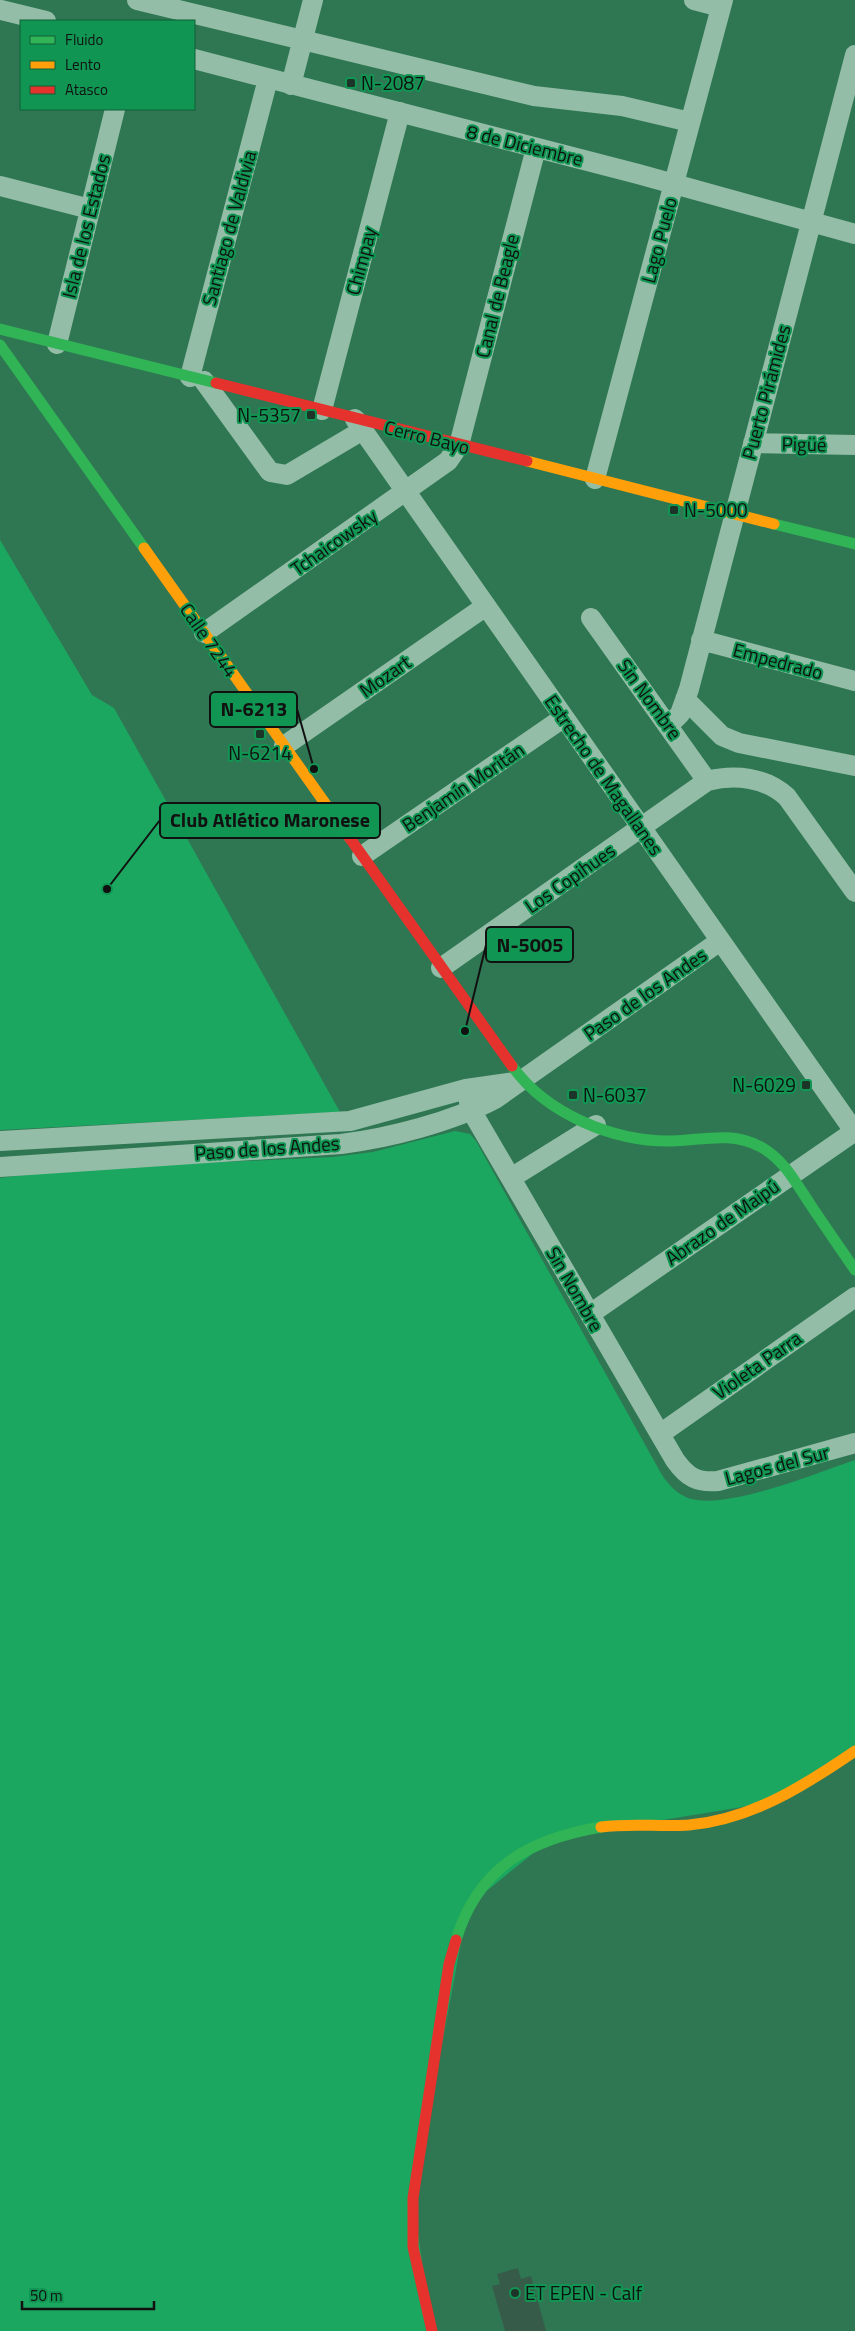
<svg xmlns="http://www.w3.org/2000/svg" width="855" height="2331" font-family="'Titillium Web',sans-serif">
<rect width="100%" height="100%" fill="#2f7753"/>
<path fill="#1ba75f" d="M0 540 92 695 114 708 340 1112 0 1130Z
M455 1131 470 1134 476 1141 662 1475C669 1485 676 1493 688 1498 726 1511 816 1473 855 1460V1751L774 1802 552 1838 468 1906 413 2198 432 2331H0V1178L73 1169 333 1157 373 1152Z"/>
<path fill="#365c49" d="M518 2268 521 2279 531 2276 546 2331H505L492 2286 500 2284 497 2274Z"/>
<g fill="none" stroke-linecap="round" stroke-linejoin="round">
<path stroke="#93bda7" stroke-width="20" d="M137 0 534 96 622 106 690 122
M694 0 721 7
M1 10 46 21
M194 59 638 174 855 234
M291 85 313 0
M0 186 90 209
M57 344 115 109
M190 377 268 79
M204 381 270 472 287 475 363 430
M322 410 400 112
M355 419 854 1131
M753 443 855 445
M595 479 723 0
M591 618 707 781
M204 633 448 461 459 445 536 148
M701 640 855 681
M685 699 722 736 739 743 855 766
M669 725 680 714 689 689 855 55
M284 746 486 606
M362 856 563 718
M441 968 707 781C735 774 765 777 787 797L855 892
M466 1089 471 1110 675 1460C687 1477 697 1483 718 1481L855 1443
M0 1141 350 1121 466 1089 515 1082
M0 1167 341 1144C389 1138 452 1122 495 1099L720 941
M511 1178 596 1125
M590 1314 855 1131
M660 1434 855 1297"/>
<path stroke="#30b455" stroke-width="11" d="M0 329 216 383
M0 345 144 548
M774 524 855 544
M512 1066C546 1114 614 1142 672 1141 703 1140 732 1131 761 1147 785 1160 797 1185 812 1207 826 1228 841 1249 855 1270
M456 1940C478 1867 530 1839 601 1827"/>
<path stroke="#ff9f0a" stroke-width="11" d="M527 461 774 524
M144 548 349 837
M601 1827C630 1823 660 1827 689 1825 752 1819 804 1786 855 1751"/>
<path stroke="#e5322d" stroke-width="11" d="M216 383 527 461
M349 837 512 1066
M432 2331 413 2247V2198L449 1964 456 1940"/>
</g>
<g fill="#1c3528" stroke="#119552" stroke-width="2">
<rect x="346" y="78" width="10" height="10" rx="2.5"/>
<rect x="306" y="410" width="10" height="10" rx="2.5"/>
<rect x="669" y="505" width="10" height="10" rx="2.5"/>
<rect x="255" y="729" width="10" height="10" rx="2.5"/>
<rect x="801" y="1080" width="10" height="10" rx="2.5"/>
<rect x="568" y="1090" width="10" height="10" rx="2.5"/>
<circle cx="515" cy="2293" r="5"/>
</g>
<g text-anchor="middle" stroke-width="4" stroke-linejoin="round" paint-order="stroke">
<g font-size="19" fill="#111" stroke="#119552" text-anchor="start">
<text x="361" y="90">N-2087</text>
<text x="301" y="422" text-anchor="end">N-5357</text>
<text x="684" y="517">N-5000</text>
<text x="260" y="760" text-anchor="middle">N-6214</text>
<text x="796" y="1092" text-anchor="end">N-6029</text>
<text x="583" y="1102">N-6037</text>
<text x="525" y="2300">ET EPEN - Calf</text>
</g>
<g font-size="19" fill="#111" stroke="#119552">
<text transform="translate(525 145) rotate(14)" y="7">8 de Diciembre</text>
<text transform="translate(86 226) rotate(-76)" y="7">Isla de los Estados</text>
<text transform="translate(229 228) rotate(-75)" y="7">Santiago de Valdivia</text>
<text transform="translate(659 240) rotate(-75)" y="7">Lago Puelo</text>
<text transform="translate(361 261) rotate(-75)" y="7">Chimpay</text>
<text transform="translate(497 296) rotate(-76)" y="7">Canal de Beagle</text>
<text transform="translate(766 392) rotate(-75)" y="7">Puerto Pirámides</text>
<text transform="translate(427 437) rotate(14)" y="7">Cerro Bayo</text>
<text transform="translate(804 444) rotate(1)" y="7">Pigüé</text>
<text transform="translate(334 542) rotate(-35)" y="7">Tchaicowsky</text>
<text transform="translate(209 640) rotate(55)" y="7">Calle 7244</text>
<text transform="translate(778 661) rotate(15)" y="7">Empedrado</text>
<text transform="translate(385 676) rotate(-35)" y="7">Mozart</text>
<text transform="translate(650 699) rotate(54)" y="7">Sin Nombre</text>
<text transform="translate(604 775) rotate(55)" y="7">Estrecho de Magallanes</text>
<text transform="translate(463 787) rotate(-34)" y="7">Benjamín Moritán</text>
<text transform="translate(570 878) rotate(-35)" y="7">Los Copihues</text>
<text transform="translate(645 994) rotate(-35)" y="7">Paso de los Andes</text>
<text transform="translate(267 1148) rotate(-4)" y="7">Paso de los Andes</text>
<text transform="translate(722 1222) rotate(-35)" y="7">Abrazo de Maipú</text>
<text transform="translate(575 1289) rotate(60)" y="7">Sin Nombre</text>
<text transform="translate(757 1365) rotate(-35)" y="7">Violeta Parra</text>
<text transform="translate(777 1465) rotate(-15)" y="7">Lagos del Sur</text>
</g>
</g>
<path fill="none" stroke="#111" stroke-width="2" d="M314 769L297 709M107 889L160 820M465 1031L486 945"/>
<g fill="#111" stroke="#119552" stroke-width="2">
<circle cx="314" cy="769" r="5"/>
<circle cx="107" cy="889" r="5"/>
<circle cx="465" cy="1031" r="5"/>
</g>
<g fill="#119552" stroke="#111" stroke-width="2">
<rect x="210" y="692" width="87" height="35" rx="5"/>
<rect x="160" y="803" width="220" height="35" rx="5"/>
<rect x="486" y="927" width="87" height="35" rx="5"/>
</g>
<g font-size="20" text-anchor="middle" font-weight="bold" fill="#111">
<text x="254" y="716">N-6213</text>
<text x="270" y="827">Club Atlético Maronese</text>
<text x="530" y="952">N-5005</text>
</g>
<rect x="20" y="20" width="175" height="90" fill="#119552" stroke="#116038"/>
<rect x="30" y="36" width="25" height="8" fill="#30b455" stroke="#116038"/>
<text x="65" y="45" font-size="15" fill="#111111">Fluido</text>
<rect x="30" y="61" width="25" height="8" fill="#ff9f0a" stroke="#116038"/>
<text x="65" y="70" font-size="15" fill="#111111">Lento</text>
<rect x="30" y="86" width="25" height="8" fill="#e5322d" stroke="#116038"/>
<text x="65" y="95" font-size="15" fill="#111111">Atasco</text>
<path d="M22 2301v8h132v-8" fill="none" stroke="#111111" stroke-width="2.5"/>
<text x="30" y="2301" font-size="15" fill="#111111" stroke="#119552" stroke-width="4" paint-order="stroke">50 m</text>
</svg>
